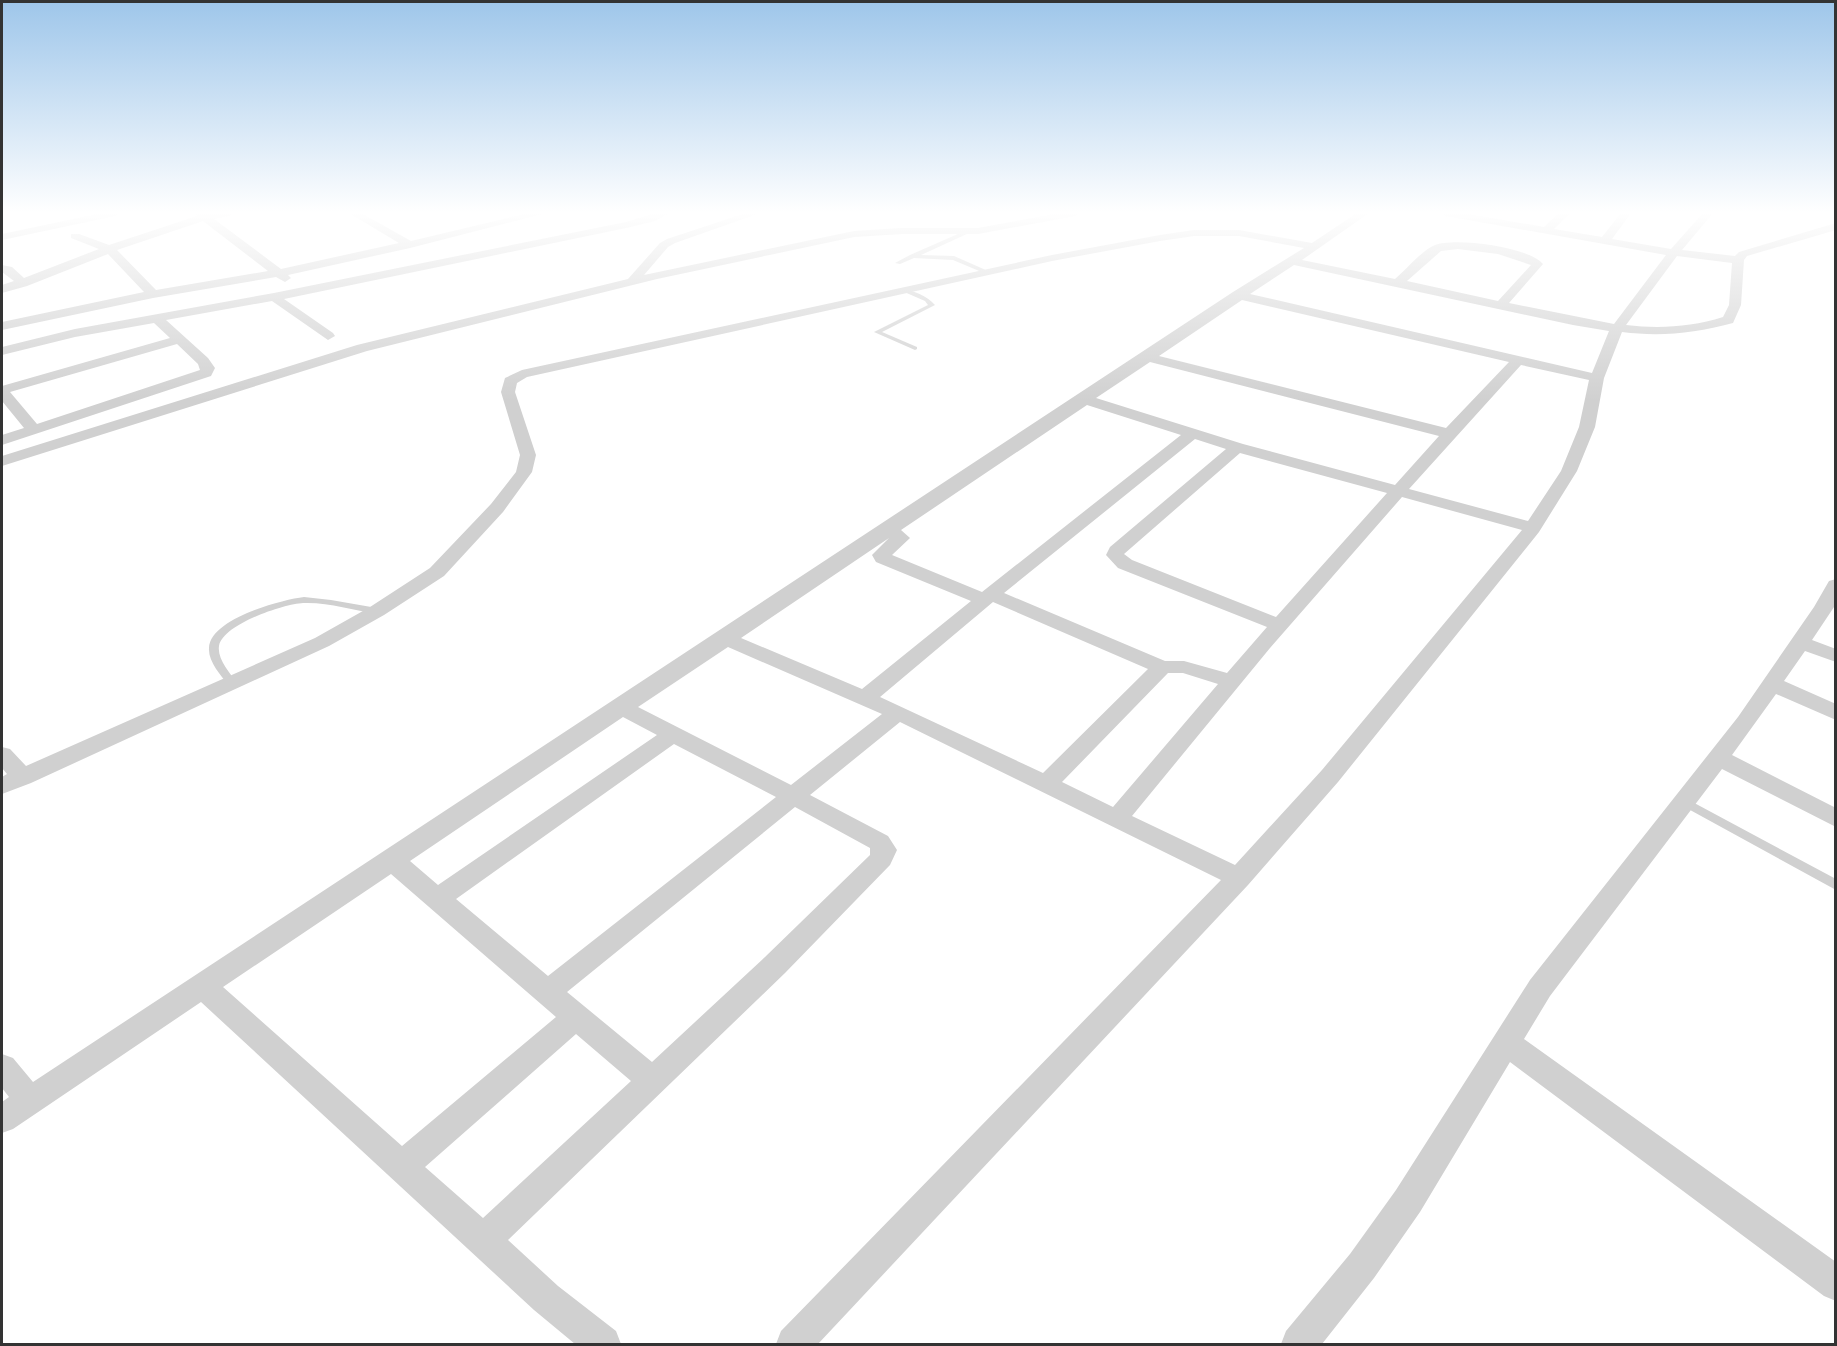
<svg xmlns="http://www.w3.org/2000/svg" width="1837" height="1346" font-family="Lato,sans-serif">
<rect width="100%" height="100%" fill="#fff"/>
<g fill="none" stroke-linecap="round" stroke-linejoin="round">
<path fill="#d0d0d0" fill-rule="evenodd" d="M967 230 969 231V233L921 255 954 256 988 271V273H984L953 260 914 258 900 264 895 263 910 255Z
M902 289C913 290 927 296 935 305L882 332 917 347V349L915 350 874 332 928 305 925 301 902 291Z
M304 597 331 600 377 608 382 611 377 614C353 610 328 602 303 603 284 604 223 624 219 646 217 659 230 673 237 683L232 686 228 685C221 675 208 662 209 648 210 619 280 600 304 597Z
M1685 798 1836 879V890L1681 805 1679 802 1681 799Z"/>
<path fill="#d0d0d0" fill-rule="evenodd" d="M102 213H120L115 216 2 240V234Z
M194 213H233L232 215 214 219 281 269 399 243 349 213H361L411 241 529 213H546L410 248 288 275 291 278 285 282 276 277 153 298 2 330V322L144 292 108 254 27 286 2 293V285L14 281 2 272V265L12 267 24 278 99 249 71 238V234H79L109 245 197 216ZM203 221 268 271 156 290 117 250Z
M656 213H669L655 221 626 228 284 299 333 333 335 336 328 340 272 301 166 320 208 358 215 368 211 376 2 445V435L24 428 2 401V386L170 338 154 323 75 337 2 355V347L75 329 274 293 626 222ZM177 344 198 364 200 370 37 424 10 392Z
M746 213H760L675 243 668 247 644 275 854 231 902 228H978L1060 213H1080L1075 216 978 234H902L854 237 657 279 367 351 2 466V456L357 345 628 279 660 243 667 239Z
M1357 213H1369L1302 260 1395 279C1407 269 1421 251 1435 245 1455 237 1529 247 1543 264L1509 303 1614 324 1666 255 1446 216 1441 213H1462L1544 227 1559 213H1570L1554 229 1602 237 1621 213H1631L1612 239 1671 249 1703 213H1713L1682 250 1735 256 1739 252 1836 223V230L1747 256 1744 260 1741 305 1733 323C1695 333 1661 337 1622 332L1604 378 1595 427 1577 471 1539 532 1338 782 1248 885 818 1344H776L781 1331 1221 880 900 722 810 795 888 836 897 850 890 865 785 973 508 1240 558 1286 616 1331 621 1344H575L534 1310 201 1002 13 1129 2 1133V1102L9 1097 2 1088V1054L13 1058 33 1082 1233 292 1304 248 1239 236H1194L1160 241 1052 261 527 377 517 383 515 392 536 455 532 472 503 512 444 576 384 615 329 646 31 783 2 794V777L7 774 2 768V747L10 749 26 766 315 638 370 607 430 568 491 504 516 472 520 455 501 392 505 378 522 370 1052 255 1160 235 1194 230H1239L1312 243ZM1458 249 1498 254 1531 265 1498 301 1407 281 1441 251ZM1677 256 1732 263 1729 305 1723 317C1691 327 1659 329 1626 325ZM1294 265 1573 325 1609 331 1592 373 1250 294ZM1242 300 1509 362 1446 428 1159 356ZM1150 362 1439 436 1395 485 1243 444 1096 398ZM1521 365 1589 380 1579 427 1561 471 1528 521 1409 489ZM1087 405 1181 435 982 592 892 555 910 538 901 530ZM1195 439 1226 449 1110 547 1106 555 1118 568 1267 627 1227 673 1184 661H1165L1004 593ZM1240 453 1387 493 1276 617 1132 560 1124 554ZM1402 497 1522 530 1322 770 1235 865 1132 816 1270 648ZM889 538 872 555 876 562 971 601 862 689 741 638ZM993 602 1148 669 1043 773 880 697ZM728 647 882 714 791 785 638 707ZM1168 673H1183L1218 684 1113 807 1062 782ZM623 717 657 735 438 885 410 861ZM674 744 776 797 548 976 456 899ZM795 807 870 848V855L765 957 652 1062 567 992ZM391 874 556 1017 402 1146 223 987ZM576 1034 631 1081 483 1218 425 1167Z
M1836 579V604L1812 640 1836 649V662L1805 651 1784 681 1836 704V720L1776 694 1732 755 1836 808V827L1722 769 1550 996 1524 1039 1836 1262V1301L1824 1296 1510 1062 1420 1212 1374 1278 1322 1344H1281L1286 1331 1350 1254 1396 1190 1530 980 1738 717 1814 607 1829 581Z"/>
</g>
<linearGradient id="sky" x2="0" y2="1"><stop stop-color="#9ec6ea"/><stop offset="0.53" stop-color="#fff"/><stop offset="1" stop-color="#fff" stop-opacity="0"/></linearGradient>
<rect width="1837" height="401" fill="url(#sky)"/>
<rect width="1837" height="1346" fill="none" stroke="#333333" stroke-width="6"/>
</svg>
